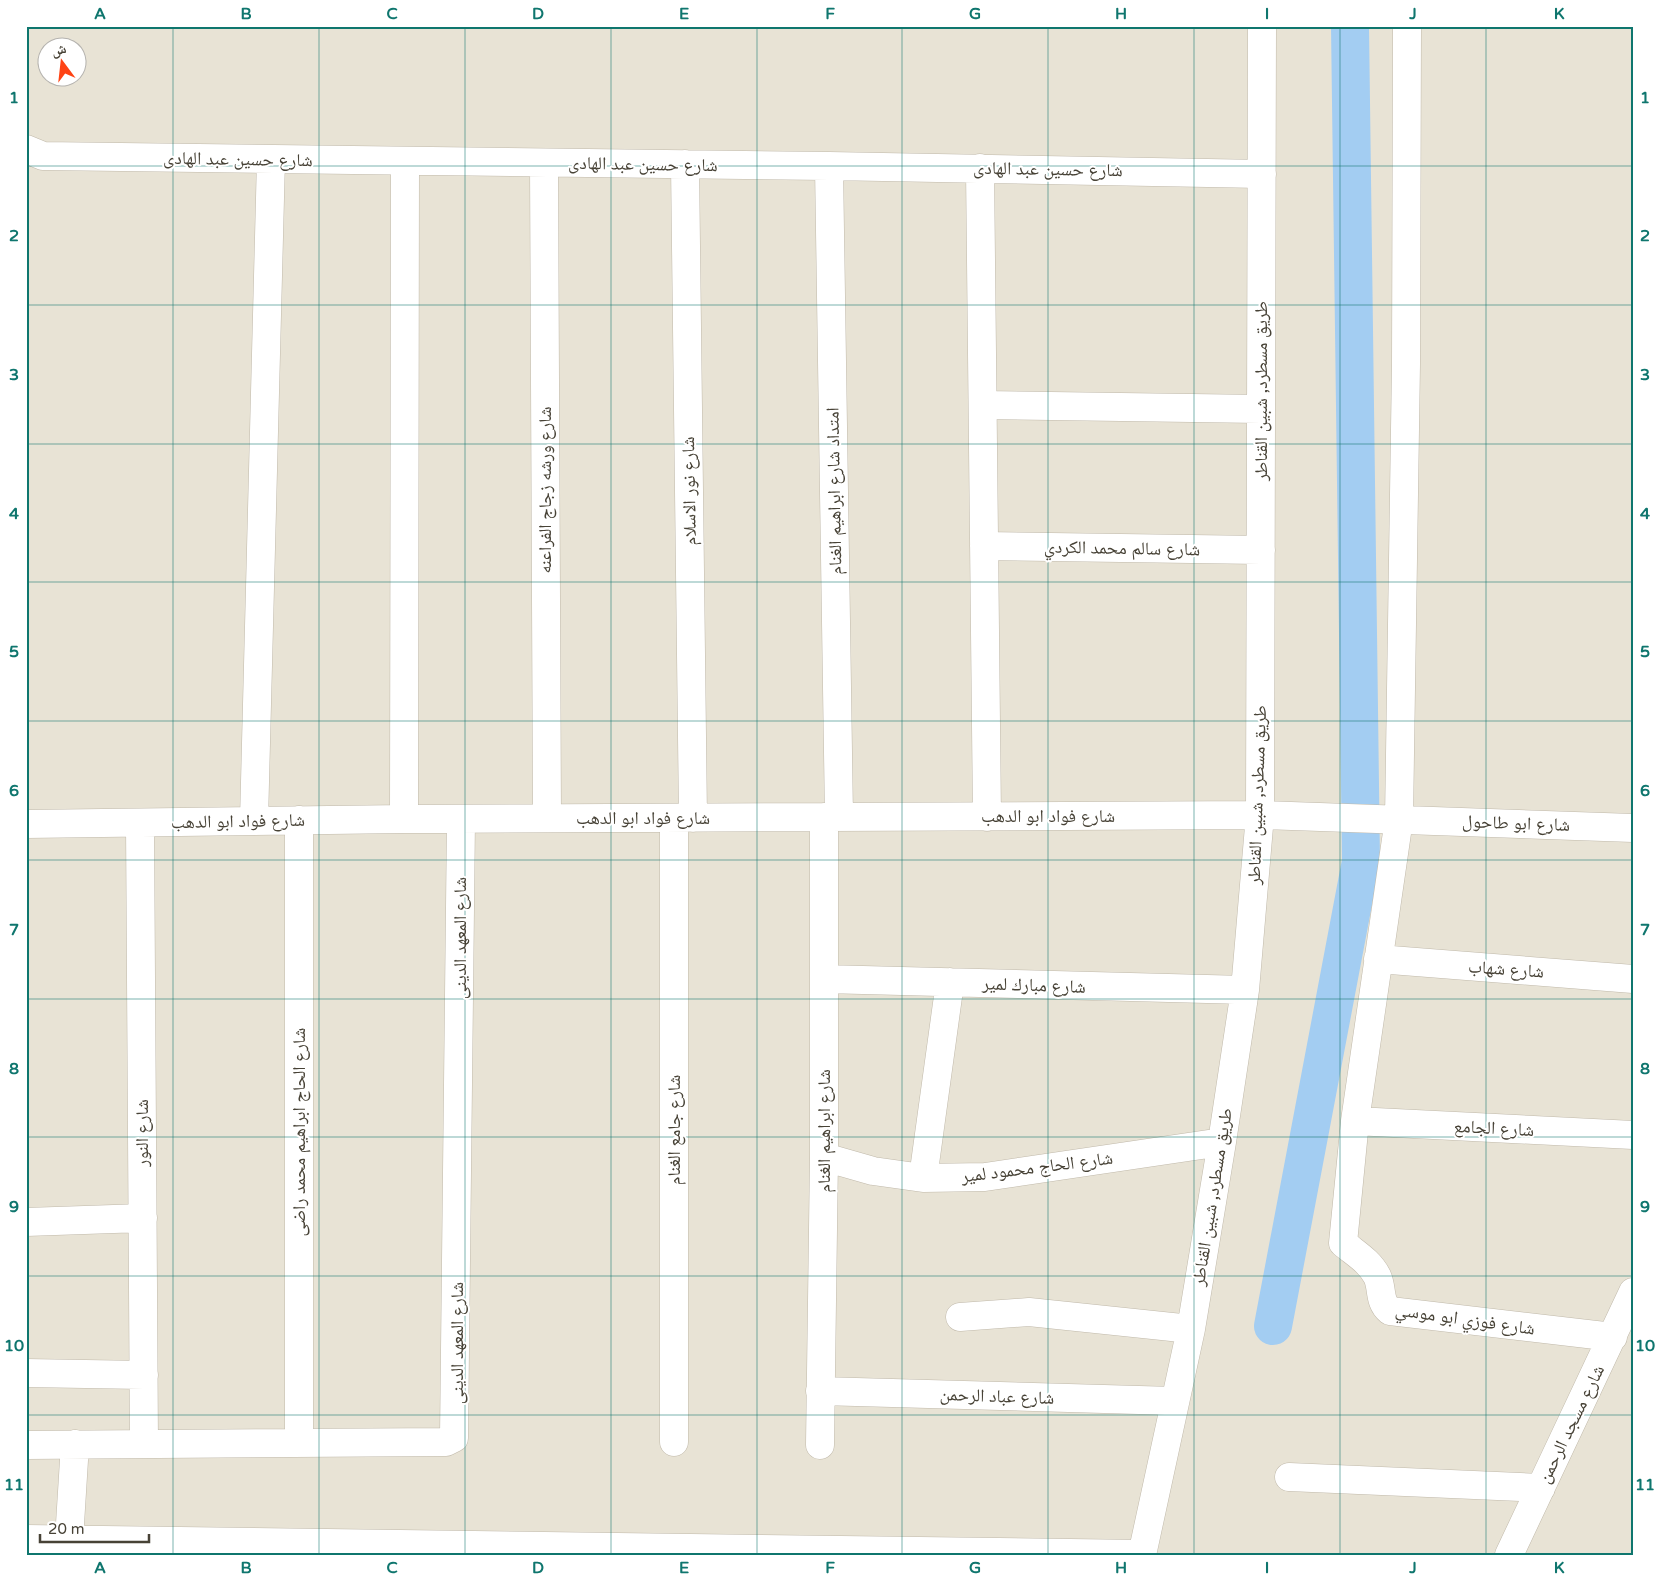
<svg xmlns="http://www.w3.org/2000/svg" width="1659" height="1581" font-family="'Varela Round','Noto Naskh Arabic',sans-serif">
<rect width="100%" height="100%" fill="#f4f1e7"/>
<path fill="#e8e3d5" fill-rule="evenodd" d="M26 26H1633V1555H26ZM48 48H78V78H48Z"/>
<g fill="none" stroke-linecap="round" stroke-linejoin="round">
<path stroke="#a3cdf2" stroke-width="38" d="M1273 1326 1361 861 1350 26"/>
<g stroke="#c0b9aa" stroke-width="29">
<path id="street" d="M1407 26 1406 364 1399 819 1355 1121 1343 1243C1356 1254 1369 1261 1377 1276 1383 1288 1378 1301 1390 1311L1613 1337
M26 149 43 156 829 166 1262 174
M544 163 547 818
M685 164 693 818
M829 166 839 817
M980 168 987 817
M983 405 1261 409
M984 546 1261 550
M404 819 405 161
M299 820V1443
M254 821 271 159
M140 823 144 1444
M26 824 404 819 1260 815 1633 828
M1378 959 1633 979
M824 979 1245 990
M1355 1121 1633 1135
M824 1157 873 1171 923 1178 985 1177 1222 1142
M923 1178 950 982
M26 1222 143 1218
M960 1317 1029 1312 1191 1329
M26 1373 144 1375
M820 1391 1174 1401
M674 1442V818
M26 1445 446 1442 454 1438 461 819
M820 1445 824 1157V817
M1289 1477 1541 1488
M26 1539 1142 1554
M69 1540 75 1444
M1142 1555 1191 1329 1222 1142 1245 990 1260 815 1262 26
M1509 1555 1633 1292"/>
</g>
<use href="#street" stroke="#fff" stroke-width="28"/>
</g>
<path fill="none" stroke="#0f766e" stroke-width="1" stroke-opacity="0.55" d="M173 26V1555M319 26V1555M465 26V1555M611 26V1555M757 26V1555M902 26V1555M1048 26V1555M1194 26V1555M1340 26V1555M1486 26V1555M26 166H1633M26 305H1633M26 444H1633M26 582H1633M26 721H1633M26 860H1633M26 999H1633M26 1137H1633M26 1276H1633M26 1415H1633"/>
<g text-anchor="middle" stroke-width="4" stroke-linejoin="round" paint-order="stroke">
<g font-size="18" fill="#474236" stroke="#fff">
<text transform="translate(238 159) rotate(1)" y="6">شارع حسين عبد الهادى</text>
<text transform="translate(643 164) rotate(1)" y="6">شارع حسين عبد الهادى</text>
<text transform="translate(1048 169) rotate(1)" y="6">شارع حسين عبد الهادى</text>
<text transform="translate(1261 391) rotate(-90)" y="6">طريق مسطرد, شبين القناطر</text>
<text transform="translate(545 490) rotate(-90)" y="6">شارع ورشه زجاج الفراعنه</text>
<text transform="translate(689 491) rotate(-91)" y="6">شارع نور الاسلام</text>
<text transform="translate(834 491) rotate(-91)" y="6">امتداد شارع ابراهيم الغنام</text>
<text transform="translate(1122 548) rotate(1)" y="6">شارع سالم محمد الكردي</text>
<text transform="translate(1257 795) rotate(-88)" y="6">طريق مسطرد, شبين القناطر</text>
<text x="1048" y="822">شارع فواد ابو الدهب</text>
<text x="643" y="824">شارع فواد ابو الدهب</text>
<text transform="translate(238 821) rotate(-1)" y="6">شارع فواد ابو الدهب</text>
<text transform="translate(1516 823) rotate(2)" y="6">شارع ابو طاحول</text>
<text transform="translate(460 938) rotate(-90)" y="6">شارع المعهد الدينى</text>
<text transform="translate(1506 969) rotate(4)" y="6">شارع شهاب</text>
<text transform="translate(1034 985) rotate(2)" y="6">شارع مبارك لمير</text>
<text transform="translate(1494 1128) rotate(3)" y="6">شارع الجامع</text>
<text transform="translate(674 1130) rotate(-90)" y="6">شارع جامع الغنام</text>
<text transform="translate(824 1131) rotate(-90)" y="6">شارع ابراهيم الغنام</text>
<text transform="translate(299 1132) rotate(-90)" y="6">شارع الحاج ابراهيم محمد راضى</text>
<text transform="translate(142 1133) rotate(-90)" y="6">شارع النور</text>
<text transform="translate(1037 1167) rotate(-7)" y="6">شارع الحاج محمود لمير</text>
<text transform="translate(1212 1197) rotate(-81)" y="6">طريق مسطرد, شبين القناطر</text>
<text transform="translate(1465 1319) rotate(8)" y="6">شارع فوزي ابو موسي</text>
<text transform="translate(457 1343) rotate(-90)" y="6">شارع المعهد الدينى</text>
<text transform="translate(997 1396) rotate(2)" y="6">شارع عباد الرحمن</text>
<text transform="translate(1571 1424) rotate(-64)" y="6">شارع مسجد الرحمن</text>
</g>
</g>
<rect width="1659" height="1581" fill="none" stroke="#ffffff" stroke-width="55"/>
<g transform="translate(62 62) rotate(345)"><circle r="24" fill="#ffffff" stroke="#b5b3af"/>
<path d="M0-4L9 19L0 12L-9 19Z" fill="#fe4314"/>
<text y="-8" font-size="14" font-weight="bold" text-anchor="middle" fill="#474236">ش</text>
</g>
<path d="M40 1534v8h109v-8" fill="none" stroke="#474236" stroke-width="2.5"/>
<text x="48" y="1534" font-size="15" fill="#474236" stroke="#ffffff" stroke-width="4" paint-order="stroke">20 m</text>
<rect x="28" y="28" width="1604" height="1526" fill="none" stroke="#0f766e" stroke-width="2"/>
<g font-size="16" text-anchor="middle" font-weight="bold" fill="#0f766e">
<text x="100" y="19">A</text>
<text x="246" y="19">B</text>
<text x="392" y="19">C</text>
<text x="538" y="19">D</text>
<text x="684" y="19">E</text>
<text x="830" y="19">F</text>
<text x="975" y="19">G</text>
<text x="1121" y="19">H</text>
<text x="1267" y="19">I</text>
<text x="1413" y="19">J</text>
<text x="1559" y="19">K</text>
<text x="14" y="103">1</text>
<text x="1645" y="103">1</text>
<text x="14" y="241">2</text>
<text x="1645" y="241">2</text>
<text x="14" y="380">3</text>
<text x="1645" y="380">3</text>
<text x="14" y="519">4</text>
<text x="1645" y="519">4</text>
<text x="14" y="657">5</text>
<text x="1645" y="657">5</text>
<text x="14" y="796">6</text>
<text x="1645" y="796">6</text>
<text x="14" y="935">7</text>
<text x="1645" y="935">7</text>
<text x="14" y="1074">8</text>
<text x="1645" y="1074">8</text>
<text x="14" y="1212">9</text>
<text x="1645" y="1212">9</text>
<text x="14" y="1351">10</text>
<text x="1645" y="1351">10</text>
<text x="14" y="1490">11</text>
<text x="1645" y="1490">11</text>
<text x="100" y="1573">A</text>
<text x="246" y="1573">B</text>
<text x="392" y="1573">C</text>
<text x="538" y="1573">D</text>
<text x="684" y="1573">E</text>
<text x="830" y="1573">F</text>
<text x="975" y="1573">G</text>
<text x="1121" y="1573">H</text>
<text x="1267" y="1573">I</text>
<text x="1413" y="1573">J</text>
<text x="1559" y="1573">K</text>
</g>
</svg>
